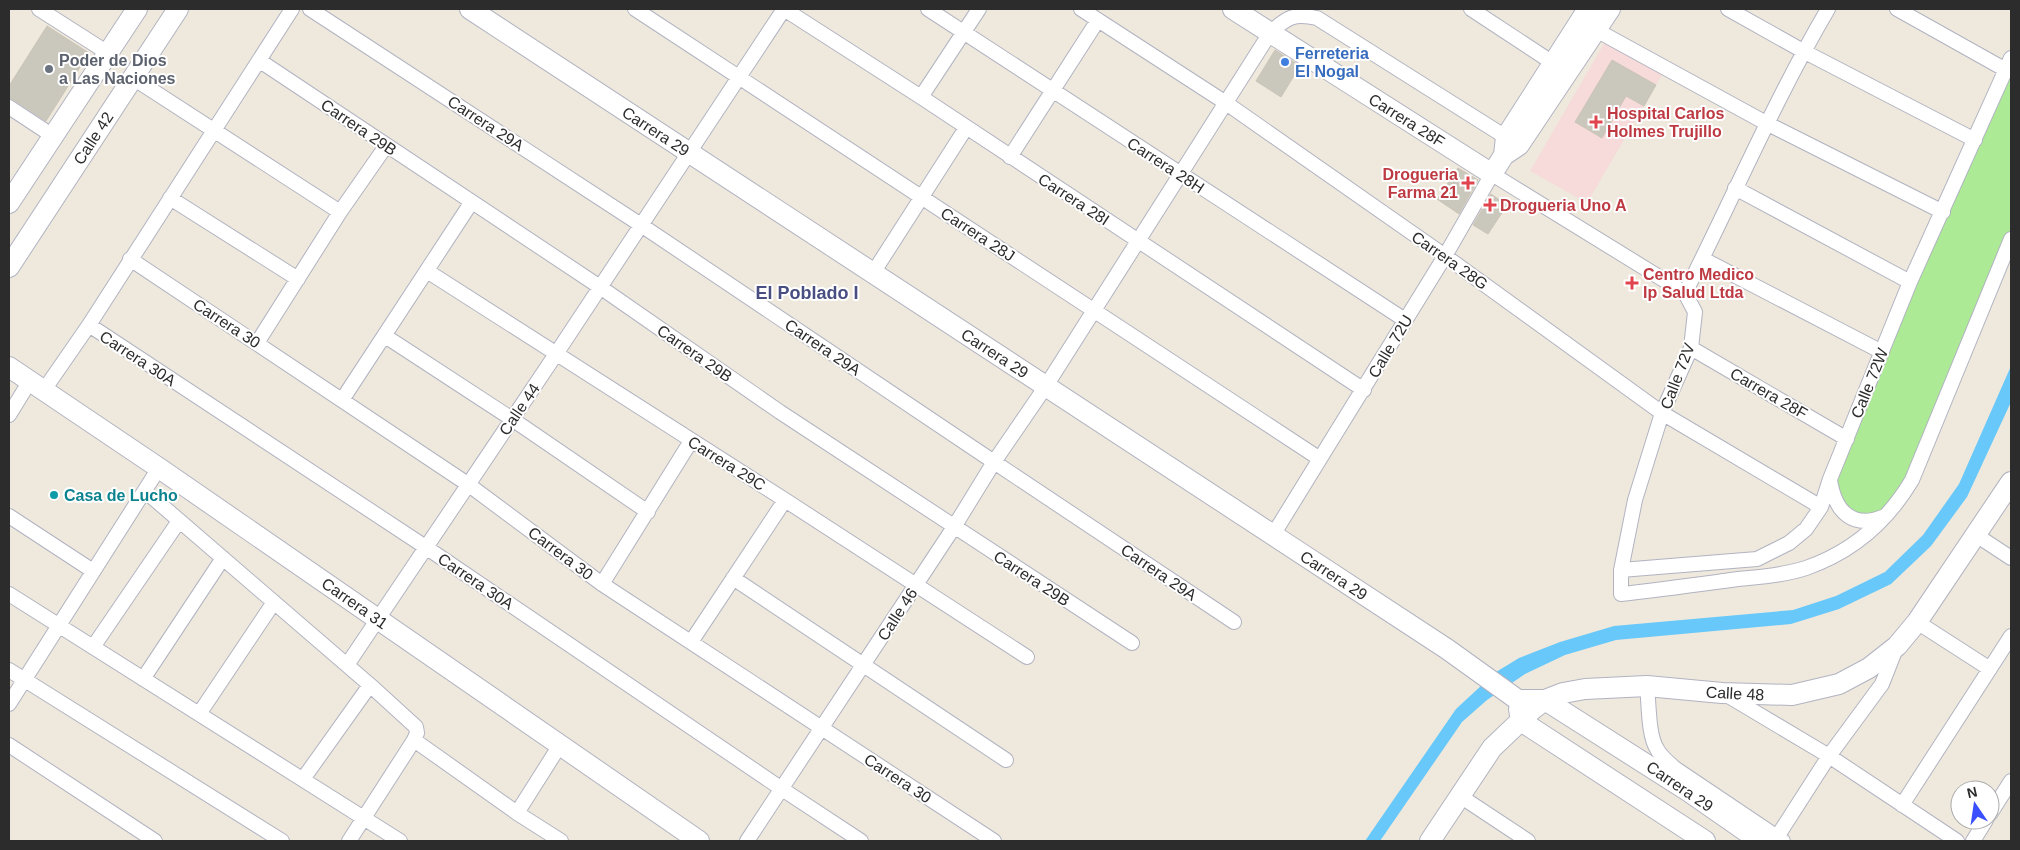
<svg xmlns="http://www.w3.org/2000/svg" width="2020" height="850" font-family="Helvetica,sans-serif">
<rect width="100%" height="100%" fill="#efe9dd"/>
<path fill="#f6dbda" d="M1605 42 1662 75 1587 203 1530 171Z"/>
<path fill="#acea95" d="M2011 58V239L1921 459 1887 516H1847L1830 479Z"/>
<path fill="#68c8fa" d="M2011 366V402L1967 497 1931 546 1891 584 1839 609 1791 624 1616 640 1565 655 1525 674 1487 700 1462 722 1380 841H1365L1456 709 1496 672 1519 658 1560 642 1614 626 1793 610 1836 596 1885 572 1923 535 1959 484Z"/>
<path fill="#cac7bc" stroke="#cbc5b7" d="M47 26 89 53 46 121 14 100 9 98V86Z
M1275 50 1300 66 1281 97 1256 81Z
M1612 60 1656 85 1644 106 1626 96 1602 138 1575 122Z
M1458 168 1478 180 1459 214 1437 199Z
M1491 194 1507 205 1488 234 1473 225Z"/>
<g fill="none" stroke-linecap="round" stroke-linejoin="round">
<g stroke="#b1b3c1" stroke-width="16">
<path id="street" d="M39 9 108 53
M310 9 641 225 994 462 1234 622
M635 9 1320 459
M784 9 921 97 1364 390
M928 9 1405 320
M1081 9 1226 103 1445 256 1662 413 1821 507
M1471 9 1553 63
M1728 9 1803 51 1975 140
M1897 9 2006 70
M1596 30 1766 123 1943 212
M260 61 600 287 780 412 1132 643
M133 78 340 212
M921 97 979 9
M9 107 53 136
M1010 157 1098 20
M1735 188 1910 282
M170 198 298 279
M130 259 469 485 602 584 994 841
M1703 259 1882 352
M427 271 785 500 1027 657
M873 273 966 128
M1685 293 1695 312 1691 348 1662 413 1635 500 1621 570V594C1658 590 1694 585 1731 580 1755 577 1782 576 1806 568 1852 552 1887 522 1912 480L2011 239
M1685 293C1733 198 1774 101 1828 9
M89 325 427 548 782 789 861 841
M385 336 512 419 648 512
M257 343 340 212 386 146
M1691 348 1847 439
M44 390 89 325 292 9
M342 400 471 203
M9 415 30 381
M1830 480C1835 512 1853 530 1885 516
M145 491 370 685 416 727 417 733 414 740 349 841
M9 516 93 571
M1273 535 1445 256 1492 174 1685 293
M1976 535 2011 558
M1621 570 1757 559 1789 543 1806 529 1821 507 1830 479 1910 282 2011 58
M733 578 1006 760
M602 584 691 441
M9 594 400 841
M1917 622 1990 669
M691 642 785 500
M93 647 179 521
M347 665 556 354 784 9
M9 670 282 841
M143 679 223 558
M1647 686C1649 703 1648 735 1657 749 1661 757 1669 763 1676 769L1783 841
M1725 694 1829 756 1957 841
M9 704 159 468
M199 714 274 602
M414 740 517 813 561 841
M9 745 155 841
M303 779 370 685
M1460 796 1528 841
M1902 805 2011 636
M517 813 560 745
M1990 814 2011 781
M1777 837 1829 756 1882 684 1897 646
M747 841 954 527 994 462 1046 386 1270 33C1287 17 1294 13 1317 18L1512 141
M1973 841 1986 820"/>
</g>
<g stroke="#b1b3c1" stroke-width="22">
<path id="secondary" d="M470 9 1447 649 1518 700H1545L1688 791 1760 841
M1233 9 1492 174 1504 155 1506 137 1588 9
M1504 155 1519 145 1610 9
M9 203 137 9
M9 267 178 9
M9 367 159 468 699 841
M1519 709 1521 721 1705 841
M1430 841 1492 748 1533 709 1545 700 1563 693 1585 689 1647 686 1722 693 1792 695 1839 684 1869 668 1897 646 1917 622 2011 482"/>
</g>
<use href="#street" stroke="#fff" stroke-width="14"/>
<use href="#secondary" stroke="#fff" stroke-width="20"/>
</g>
<circle fill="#3f7fe0" stroke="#fff" stroke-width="2" cx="1285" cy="62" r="5"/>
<circle fill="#6b7280" stroke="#fff" stroke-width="2" cx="49" cy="69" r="5"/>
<g fill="#e0444e" stroke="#fff" stroke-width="2">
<path d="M1593.5 114.5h5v5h5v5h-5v5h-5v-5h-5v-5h5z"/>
<path d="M1465.5 175.5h5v5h5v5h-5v5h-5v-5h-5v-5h5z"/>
<path d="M1487.5 197.5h5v5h5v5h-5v5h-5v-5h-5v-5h5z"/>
<path d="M1629.5 275.5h5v5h5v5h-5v5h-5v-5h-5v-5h5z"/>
</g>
<circle fill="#0f9aa8" stroke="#fff" stroke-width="2" cx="54" cy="495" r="5"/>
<g text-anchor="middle" stroke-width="4" stroke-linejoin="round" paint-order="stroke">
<g font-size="16" font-weight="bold" fill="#366cbe" stroke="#fff" text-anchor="start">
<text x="1295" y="59">Ferreteria<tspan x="1295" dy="18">El Nogal</tspan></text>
</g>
<g font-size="16" font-weight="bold" fill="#5b616d" stroke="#fff" text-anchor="start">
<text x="59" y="66">Poder de Dios<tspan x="59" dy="18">a Las Naciones</tspan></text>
</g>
<g font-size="16" font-weight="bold" fill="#be3a42" stroke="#fff" text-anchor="start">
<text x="1607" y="119">Hospital Carlos<tspan x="1607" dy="18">Holmes Trujillo</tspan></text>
<text x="1458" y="180" text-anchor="end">Drogueria<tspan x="1458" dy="18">Farma 21</tspan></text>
<text x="1500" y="211">Drogueria Uno A</text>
<text x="1643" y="280">Centro Medico<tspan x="1643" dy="18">Ip Salud Ltda</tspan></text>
</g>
<g font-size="16" fill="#2c2c2c" stroke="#fff">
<text transform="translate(1407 120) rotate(32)" y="6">Carrera 28F</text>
<text transform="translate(486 123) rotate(33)" y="6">Carrera 29A</text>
<text transform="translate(359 127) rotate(34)" y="6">Carrera 29B</text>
<text transform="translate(656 131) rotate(33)" y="6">Carrera 29</text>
<text transform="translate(93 138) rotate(-57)" y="6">Calle 42</text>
<text transform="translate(1166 165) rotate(33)" y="6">Carrera 28H</text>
<text transform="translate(1074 199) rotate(33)" y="6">Carrera 28I</text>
<text transform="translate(978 234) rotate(33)" y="6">Carrera 28J</text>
<text transform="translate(1450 260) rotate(35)" y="6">Carrera 28G</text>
<text transform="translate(227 323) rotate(33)" y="6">Carrera 30</text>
<text transform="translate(1390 346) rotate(-59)" y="6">Calle 72U</text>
<text transform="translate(823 347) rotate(34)" y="6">Carrera 29A</text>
<text transform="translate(695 353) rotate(35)" y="6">Carrera 29B</text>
<text transform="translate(995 353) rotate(33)" y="6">Carrera 29</text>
<text transform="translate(138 358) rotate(33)" y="6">Carrera 30A</text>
<text transform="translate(1677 376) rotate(-69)" y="6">Calle 72V</text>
<text transform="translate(1869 383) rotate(-68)" y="6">Calle 72W</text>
<text transform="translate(1769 393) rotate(30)" y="6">Carrera 28F</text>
<text transform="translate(519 409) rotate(-56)" y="6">Calle 44</text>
<text transform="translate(727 463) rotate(32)" y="6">Carrera 29C</text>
<text transform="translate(561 553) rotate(37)" y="6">Carrera 30</text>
<text transform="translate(1159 572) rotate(34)" y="6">Carrera 29A</text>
<text transform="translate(1334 575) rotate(33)" y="6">Carrera 29</text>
<text transform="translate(1032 578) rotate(33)" y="6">Carrera 29B</text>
<text transform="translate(476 581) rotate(34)" y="6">Carrera 30A</text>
<text transform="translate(355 603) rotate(35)" y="6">Carrera 31</text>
<text transform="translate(897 614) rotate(-57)" y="6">Calle 46</text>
<text transform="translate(1735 693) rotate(3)" y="6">Calle 48</text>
<text transform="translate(898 778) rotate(33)" y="6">Carrera 30</text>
<text transform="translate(1680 786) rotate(34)" y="6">Carrera 29</text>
</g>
<g font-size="16" font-weight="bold" fill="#0d838f" stroke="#fff" text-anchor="start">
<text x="64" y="501">Casa de Lucho</text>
</g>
<g font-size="18" font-weight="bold" fill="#484e82" stroke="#fff">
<text x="807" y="299">El Poblado I</text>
</g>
</g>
<rect width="2020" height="850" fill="none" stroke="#2c2c2c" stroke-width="20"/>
<g transform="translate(1975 805) rotate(347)"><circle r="24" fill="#ffffff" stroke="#ababab"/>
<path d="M0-4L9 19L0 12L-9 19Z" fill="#3a50ff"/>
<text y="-8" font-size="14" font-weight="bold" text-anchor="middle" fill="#2c2c2c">N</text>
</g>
</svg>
